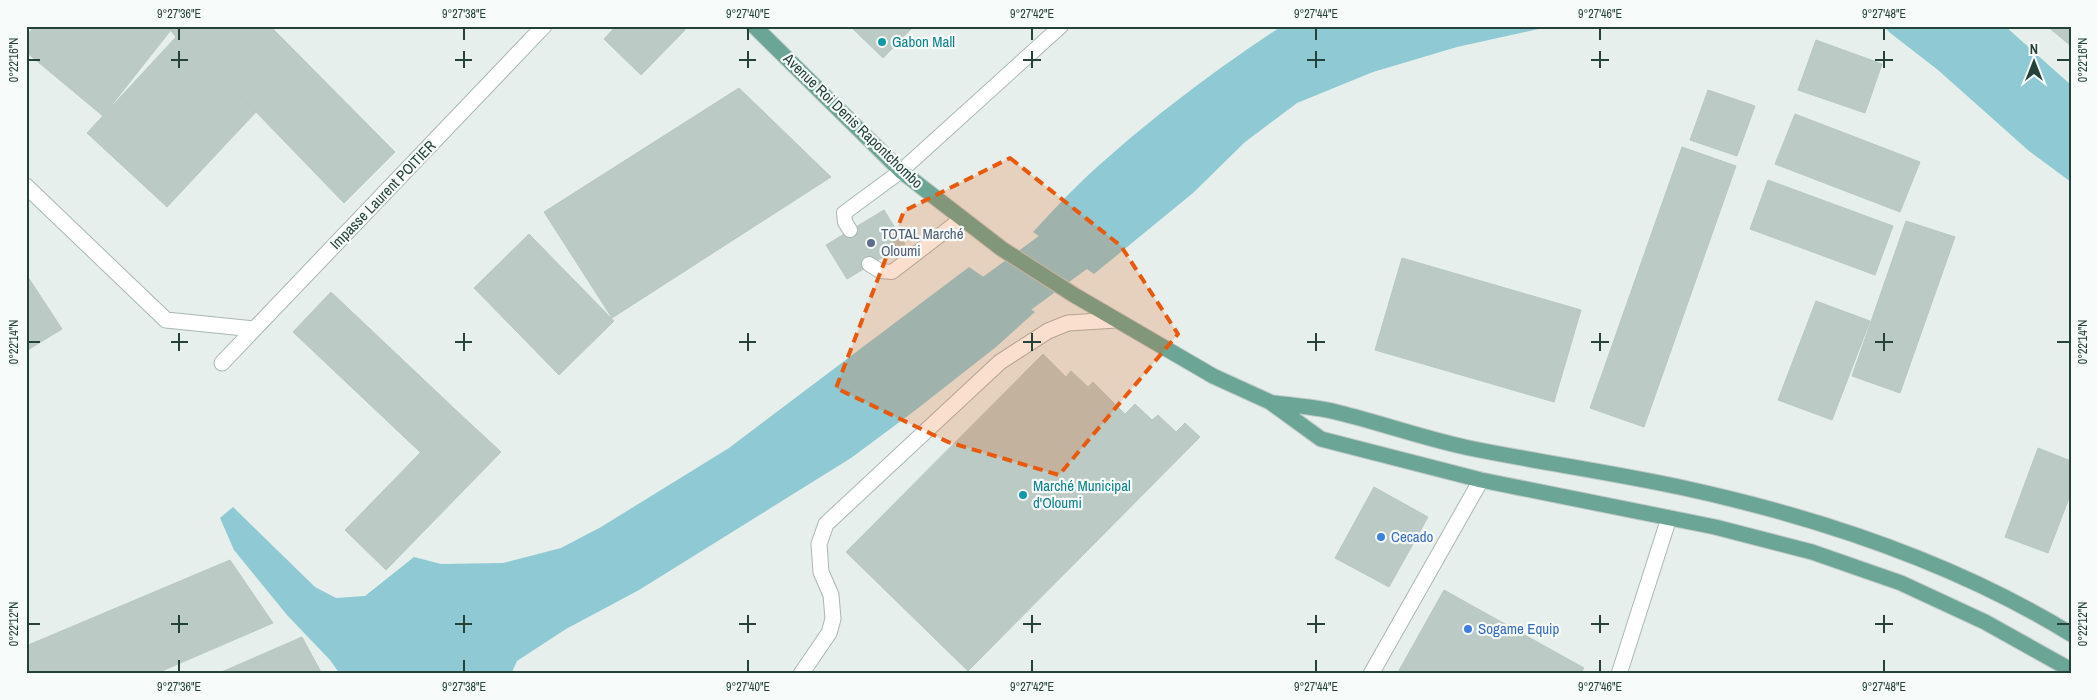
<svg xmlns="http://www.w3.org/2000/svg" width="2097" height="700" font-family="'Archivo Narrow',sans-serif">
<rect width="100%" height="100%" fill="#e6efeb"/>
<path fill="#8ec9d4" d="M1282 26H1552L1457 47 1373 72 1297 103 1245 142 1193 193 1094 274 1033 232C1048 216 1062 200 1078 185 1139 127 1212 72 1282 26Z
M1884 26H2005L2071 85V182L2029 151 1938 70 1889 32Z
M969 267 1035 312 996 347 917 409 851 458 639 590 566 629 517 661 511 674H340L330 660 287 615 234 550 220 518 233 507 315 587 336 598 365 596 414 557 441 564 503 563 561 548 601 527 729 448Z"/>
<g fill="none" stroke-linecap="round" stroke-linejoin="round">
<path stroke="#8ec9d4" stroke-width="55" d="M946 338 1069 248 1122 205"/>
</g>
<path fill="#bbcac4" stroke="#b8c9c2" d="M35 26H168L171 30 103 116 26 52V36Z
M167 26H270L395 152 344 203 256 112 176 37Z
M616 26H681L685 30 641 75 604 39Z
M850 26H914L883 58Z
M2047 26H2071V46Z
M176 37 256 112 167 207 87 133Z
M1816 40 1882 64 1865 113 1798 90Z
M739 88 831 177 612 318 544 212Z
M1708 90 1755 106 1737 156 1690 140Z
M1795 114 1920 162 1900 212 1775 164Z
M1682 147 1736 166 1644 427 1590 408Z
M1768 180 1893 226 1875 275 1750 229Z
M884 210 905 244 847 279 826 245Z
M1906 221 1955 237 1900 393 1852 376Z
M529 234 614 321 559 375 474 288Z
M1402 258 1581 310 1554 402 1375 350Z
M26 274 62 329 26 351Z
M331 292 459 413 420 452 293 332Z
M1816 301 1870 321 1832 420 1778 400Z
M1043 354 1066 377 1071 371 1088 387 1093 382 1125 414 1135 404 1152 420 1158 415 1176 432 1185 423 1200 437 968 671 846 552Z
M459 413 501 452 386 570 345 530Z
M2038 448 2071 461V493L2048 553 2005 537Z
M1374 487 1428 517 1389 587 1335 558Z
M230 560 273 623 155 674H26V646Z
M1444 590 1584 668 1580 674H1397Z
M302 637 322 674H217Z"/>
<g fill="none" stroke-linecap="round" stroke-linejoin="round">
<g stroke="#a8b8b2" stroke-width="16">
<path id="lane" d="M850 230 845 222 844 213 901 171 1061 26
M869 264 880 271 892 272 961 219"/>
</g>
<g stroke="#a8b8b2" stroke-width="17">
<path id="street" d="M26 186 166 320 254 329
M222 363 544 26
M801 674 829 633 833 619 831 595 821 572 819 544 826 524 1000 362 1048 331 1068 323 1117 320
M1371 674 1481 480
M1619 674 1669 518"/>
</g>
<g stroke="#c2cac8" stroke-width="17">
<path id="primary" d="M754 26 901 171 1002 249 1074 295 1213 376 1270 402 1321 439 1481 480 1715 527 1812 552 1901 583 1985 622 2071 670
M1274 403C1296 406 1319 407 1340 413 1385 424 1428 440 1474 449 1544 463 1615 473 1684 488 1817 517 1955 563 2071 634"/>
</g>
<use href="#lane" stroke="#fff" stroke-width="14"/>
<use href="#street" stroke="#fff" stroke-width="15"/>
<use href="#primary" stroke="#6aa596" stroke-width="15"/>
</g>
<path fill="#e8590c" fill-opacity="0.2" stroke="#e8590c" stroke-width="4" stroke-dasharray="10 6" stroke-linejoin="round" d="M1010 158 1121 246 1178 334 1059 475 948 442 836 388 904 211Z"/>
<path fill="none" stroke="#24423a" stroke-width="2" d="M179 28V40M464 28V40M748 28V40M1032 28V40M1316 28V40M1600 28V40M1884 28V40M179 51V68M464 51V68M748 51V68M1032 51V68M1316 51V68M1600 51V68M1884 51V68M28 60H40M171 60H188M455 60H472M739 60H756M1023 60H1041M1307 60H1325M1591 60H1609M1875 60H1893M2057 60H2070M179 333V351M464 333V351M748 333V351M1032 333V351M1316 333V351M1600 333V351M1884 333V351M28 342H40M171 342H188M455 342H472M739 342H756M1023 342H1041M1307 342H1325M1591 342H1609M1875 342H1893M2057 342H2070M179 615V633M464 615V633M748 615V633M1032 615V633M1316 615V633M1600 615V633M1884 615V633M28 624H40M171 624H188M455 624H472M739 624H756M1023 624H1041M1307 624H1325M1591 624H1609M1875 624H1893M2057 624H2070M179 660V672M464 660V672M748 660V672M1032 660V672M1316 660V672M1600 660V672M1884 660V672"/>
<g fill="#0f9aa8" stroke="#f7fbf9" stroke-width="2">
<circle cx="882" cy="42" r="5"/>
<circle cx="1023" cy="495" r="5"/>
</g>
<circle fill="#5c6f8a" stroke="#f7fbf9" stroke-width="2" cx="871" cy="243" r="5"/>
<g fill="#3f7fe0" stroke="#f7fbf9" stroke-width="2">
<circle cx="1381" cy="537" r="5"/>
<circle cx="1468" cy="629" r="5"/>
</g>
<g text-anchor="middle" stroke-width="4.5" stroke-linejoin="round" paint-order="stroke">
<g font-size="15" fill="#0d838f" stroke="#f7fbf9" text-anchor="start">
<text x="892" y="47">Gabon Mall</text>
<text x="1033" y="491">Marché Municipal<tspan x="1033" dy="17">d'Oloumi</tspan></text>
</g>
<g font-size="15" fill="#24423a" stroke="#f7fbf9">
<text transform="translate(853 121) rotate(44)" y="5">Avenue Roi Denis Rapontchombo</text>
<text transform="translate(383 195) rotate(-46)" y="5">Impasse Laurent POITIER</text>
</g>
<g font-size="15" fill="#4e5e75" stroke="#f7fbf9" text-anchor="start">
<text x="881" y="239">TOTAL Marché<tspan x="881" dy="17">Oloumi</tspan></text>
</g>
<g font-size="15" fill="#366cbe" stroke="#f7fbf9" text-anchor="start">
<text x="1391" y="542">Cecado</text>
<text x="1478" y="634">Sogame Equip</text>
</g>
</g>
<rect width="2097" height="700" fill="none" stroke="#f7fbf9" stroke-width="55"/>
<g transform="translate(2034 62)" stroke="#f7fbf9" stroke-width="4" paint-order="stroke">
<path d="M0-4L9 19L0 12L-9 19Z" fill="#24423a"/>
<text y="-8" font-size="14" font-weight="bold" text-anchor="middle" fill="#24423a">N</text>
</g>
<rect x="28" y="28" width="2042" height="644" fill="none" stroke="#24423a" stroke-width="2"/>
<g font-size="12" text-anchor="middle" fill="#24423a">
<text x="179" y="18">9°27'36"E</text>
<text x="464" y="18">9°27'38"E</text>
<text x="748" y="18">9°27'40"E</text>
<text x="1032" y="18">9°27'42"E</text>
<text x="1316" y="18">9°27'44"E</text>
<text x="1600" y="18">9°27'46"E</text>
<text x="1884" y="18">9°27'48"E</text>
<text transform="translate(14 60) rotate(-90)" y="4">0°22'16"N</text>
<text transform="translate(2083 60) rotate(-90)" y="4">0°22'16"N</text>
<text transform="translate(14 342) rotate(-90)" y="4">0°22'14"N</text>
<text transform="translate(2083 342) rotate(-90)" y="4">0°22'14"N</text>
<text transform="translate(14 624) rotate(-90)" y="4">0°22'12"N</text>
<text transform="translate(2083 624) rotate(-90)" y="4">0°22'12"N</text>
<text x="179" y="691">9°27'36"E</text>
<text x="464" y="691">9°27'38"E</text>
<text x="748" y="691">9°27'40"E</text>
<text x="1032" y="691">9°27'42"E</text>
<text x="1316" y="691">9°27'44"E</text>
<text x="1600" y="691">9°27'46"E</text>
<text x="1884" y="691">9°27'48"E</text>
</g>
</svg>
